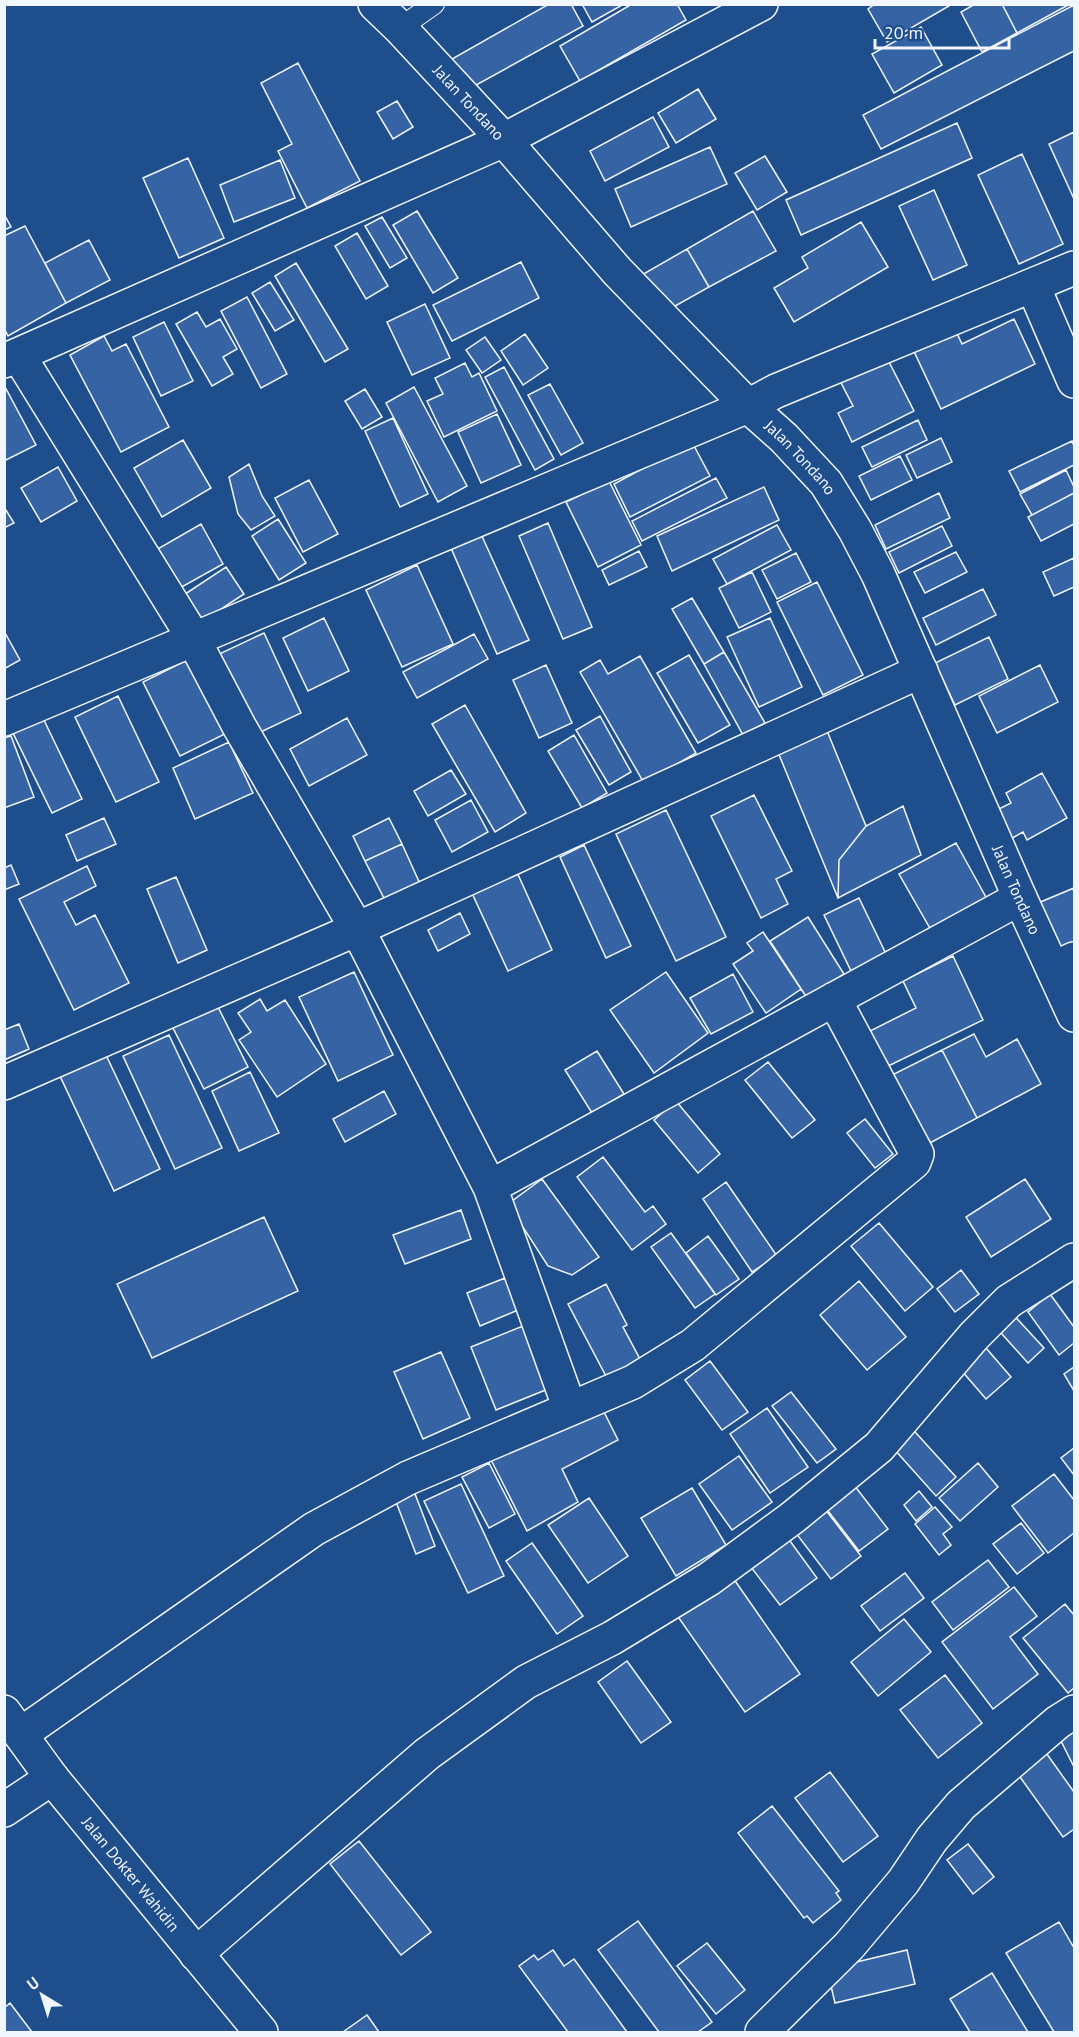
<svg xmlns="http://www.w3.org/2000/svg" width="1079" height="2037" font-family="'PT Sans',sans-serif">
<rect width="100%" height="100%" fill="#1f4e8c"/>
<path fill="#3563a3" stroke="#f2f6ff" stroke-width="1.5" d="M549 4H571L583 26 469 89 452 59Z
M582 4H624L592 22Z
M632 4H677L686 20 580 81 560 46Z
M875 4H948L949 6 887 42 868 9Z
M975 4H1002L1017 33 982 52 961 12Z
M1002 4H1070L1017 33Z
M1074 5V51L881 149 863 115Z
M921 27 942 65 894 93 872 54Z
M298 63 360 181 307 208 278 151 292 144 261 83Z
M698 89 716 119 676 143 658 113Z
M397 101 413 127 393 139 377 112Z
M653 117 669 147 605 181 590 151Z
M957 123 972 158 801 235 786 200Z
M1074 132V199L1049 144Z
M710 147 727 184 631 227 615 189Z
M1022 154 1063 244 1019 264 978 175Z
M765 156 787 192 757 210 735 173Z
M188 158 224 238 179 258 143 178Z
M280 160 295 198 234 222 220 185Z
M934 190 967 265 933 280 899 206Z
M417 211 458 278 433 293 393 225Z
M753 211 776 251 709 287 687 249Z
M4 214 11 227 4 230Z
M382 217 407 258 390 268 365 226Z
M861 222 888 267 794 322 774 288 808 268 802 257Z
M25 226 66 303 8 336 4 328V236Z
M357 233 388 286 366 299 335 246Z
M89 240 110 280 66 303 45 263Z
M687 249 709 287 661 314 640 276Z
M521 262 539 298 452 341 433 305Z
M296 263 348 349 325 362 275 276Z
M270 282 294 320 275 331 252 293Z
M247 297 287 374 261 388 221 311Z
M425 304 450 358 412 375 387 322Z
M197 312 206 327 220 319 237 349 223 357 233 374 212 386 176 324Z
M1014 319 1035 364 941 409 911 345 953 325 962 344Z
M164 322 193 381 161 396 133 337Z
M525 334 548 368 523 385 501 351Z
M104 336 112 351 126 344 169 427 121 452 70 355Z
M485 337 501 360 482 373 466 350Z
M885 354 914 411 852 442 838 413 853 406 838 377Z
M465 363 472 377 479 373 497 411 444 437 427 401 443 394 435 378Z
M504 367 554 459 535 470 485 377Z
M550 384 583 443 561 455 528 395Z
M4 385 36 445 4 461Z
M414 387 467 486 438 502 386 403Z
M365 389 382 417 362 429 345 401Z
M497 414 521 465 481 483 458 432Z
M393 418 428 494 400 507 365 431Z
M918 420 927 440 872 467 862 447Z
M941 438 952 462 917 478 906 455Z
M183 440 211 488 162 517 134 468Z
M1072 441 1074 446V465L1020 492 1009 471Z
M692 442 710 476 630 517 614 484Z
M900 456 912 480 871 500 859 476Z
M249 464 262 496 275 516 251 530 238 514 229 477Z
M58 467 77 501 41 522 21 488Z
M1066 470 1074 487V493L1032 515 1020 494Z
M716 478 727 498 642 541 632 521Z
M309 480 338 534 303 552 275 498Z
M609 481 641 545 598 567 566 502Z
M764 487 779 520 672 571 657 536Z
M939 493 950 518 886 549 875 525Z
M1074 493V524L1041 541 1028 517Z
M4 507 14 523 4 528Z
M278 519 306 563 279 580 252 536Z
M548 523 592 627 563 639 519 536Z
M201 524 223 564 171 593 149 554Z
M777 525 791 550 727 584 713 559Z
M942 526 952 546 899 573 889 552Z
M481 534 529 640 497 654 451 548Z
M639 551 647 567 609 585 602 570Z
M956 552 967 572 925 593 914 572Z
M796 553 811 582 777 599 762 570Z
M1074 558V587L1054 596 1043 572Z
M417 565 453 644 402 667 366 590Z
M226 567 244 594 194 627 176 600Z
M752 572 771 612 739 628 719 588Z
M817 582 863 675 823 695 777 602Z
M983 589 996 615 936 645 923 618Z
M692 598 724 652 704 664 672 609Z
M324 618 349 671 308 691 283 638Z
M770 618 802 687 759 707 727 637Z
M4 631 20 660 4 669Z
M264 633 301 713 252 736 215 656Z
M474 634 488 659 417 698 403 672Z
M989 637 1008 679 955 705 935 663Z
M724 652 765 723 743 735 704 664Z
M689 655 730 725 698 743 657 673Z
M640 656 696 753 644 783 580 672 600 660 608 674Z
M193 657 229 732 180 756 143 682Z
M546 665 572 723 539 738 513 680Z
M1040 665 1058 702 997 733 979 696Z
M118 696 159 782 116 802 75 717Z
M465 705 526 813 495 832 432 724Z
M42 716 82 799 52 813 12 731Z
M600 716 631 772 609 785 576 730Z
M347 718 367 755 309 786 290 749Z
M823 721 866 826 839 860 838 898 775 745Z
M574 735 607 793 582 808 548 751Z
M11 736 34 797 4 808V738Z
M229 742 253 793 195 819 173 768Z
M451 770 466 794 428 816 414 791Z
M1042 773 1067 818 1027 840 1023 832 1007 841 991 813 1011 803 1006 793Z
M754 795 792 871 776 879 788 904 761 918 711 816Z
M471 800 488 832 452 852 435 820Z
M903 806 921 855 838 898 839 860 866 826Z
M666 810 726 937 676 961 616 834Z
M104 818 116 844 77 861 66 835Z
M389 818 402 844 365 861 353 836Z
M956 843 987 899 931 930 899 874Z
M402 844 421 886 386 902 365 861Z
M584 845 631 946 606 958 560 857Z
M11 865 19 884 4 890V868Z
M87 866 96 886 64 902 76 925 95 915 129 983 74 1010 19 899Z
M516 870 552 950 508 971 471 891Z
M176 877 207 950 178 963 147 889Z
M1074 888V942L1051 952 1031 906Z
M859 898 887 956 852 973 824 915Z
M460 913 470 934 438 951 428 930Z
M808 917 844 974 807 998 770 941Z
M763 932 801 989 766 1013 733 964 753 951 747 943Z
M953 956 983 1020 878 1071 862 1035 916 1008 903 981Z
M354 972 393 1055 338 1081 299 997Z
M666 972 708 1033 654 1073 610 1010Z
M733 974 753 1012 711 1034 690 998Z
M260 999 267 1011 285 1000 326 1064 277 1097 239 1040 251 1032 238 1013Z
M215 1001 248 1067 204 1089 171 1024Z
M19 1024 29 1049 4 1060V1030Z
M974 1034 986 1057 1017 1039 1041 1084 977 1118 942 1050Z
M169 1035 222 1148 175 1169 123 1056Z
M942 1050 977 1118 928 1144 892 1075Z
M597 1051 624 1094 592 1113 565 1070Z
M106 1055 160 1169 114 1191 60 1076Z
M768 1062 815 1120 792 1138 745 1080Z
M250 1072 279 1133 239 1151 212 1091Z
M384 1091 396 1114 345 1142 333 1119Z
M676 1101 720 1154 698 1173 654 1120Z
M865 1119 893 1154 875 1168 847 1133Z
M603 1157 645 1212 653 1206 666 1224 632 1250 577 1177Z
M542 1179 599 1257 572 1275 548 1266 508 1204Z
M1025 1179 1051 1219 991 1257 966 1217Z
M726 1182 777 1256 752 1272 703 1199Z
M461 1210 471 1239 405 1264 393 1235Z
M264 1217 298 1291 152 1358 117 1284Z
M879 1223 933 1287 905 1311 851 1246Z
M671 1233 715 1294 695 1308 651 1247Z
M708 1236 739 1279 716 1295 686 1253Z
M961 1270 979 1294 955 1312 937 1289Z
M505 1278 518 1310 480 1326 467 1293Z
M859 1281 906 1337 867 1370 820 1315Z
M606 1284 627 1325 623 1327 641 1361 607 1378 568 1304Z
M1050 1294 1074 1327V1343L1059 1355 1028 1312Z
M1009 1310 1044 1348 1028 1363 993 1324Z
M523 1326 548 1389 496 1410 471 1347Z
M980 1341 1011 1377 986 1399 955 1363Z
M441 1352 470 1418 423 1439 394 1372Z
M710 1361 748 1412 722 1430 685 1380Z
M1074 1367V1391L1064 1374Z
M791 1392 836 1449 817 1463 772 1406Z
M601 1406 618 1440 562 1469 578 1502 527 1531 487 1452Z
M767 1408 808 1467 770 1493 730 1434Z
M906 1422 956 1477 936 1496 886 1440Z
M1074 1448V1475L1061 1458Z
M739 1456 772 1502 732 1530 699 1484Z
M489 1463 515 1514 489 1528 462 1477Z
M978 1463 998 1487 960 1521 939 1498Z
M1054 1474 1074 1500V1533L1048 1553 1012 1506Z
M847 1476 888 1529 859 1551 818 1498Z
M461 1484 504 1576 468 1593 424 1501Z
M412 1486 435 1546 416 1554 393 1494Z
M692 1488 726 1545 676 1576 641 1518Z
M919 1491 932 1507 916 1521 904 1505Z
M589 1498 628 1556 588 1583 548 1525Z
M935 1507 952 1527 943 1534 951 1545 939 1555 915 1524Z
M825 1509 861 1556 831 1579 795 1532Z
M1021 1523 1044 1553 1017 1574 993 1544Z
M782 1530 817 1578 780 1605 744 1558Z
M532 1543 583 1616 557 1634 506 1561Z
M988 1560 1009 1587 953 1630 932 1602Z
M905 1573 924 1598 880 1631 861 1606Z
M731 1575 800 1674 745 1712 676 1614Z
M1014 1587 1037 1616 1010 1637 1038 1674 993 1709 942 1642Z
M1065 1604 1074 1615V1688L1068 1693 1023 1638Z
M904 1619 931 1652 878 1696 851 1662Z
M627 1661 671 1722 641 1743 598 1682Z
M945 1675 982 1723 938 1758 900 1710Z
M1074 1720V1767L1055 1729Z
M1044 1750 1074 1792V1829L1063 1837 1015 1770Z
M830 1772 878 1836 843 1862 795 1798Z
M772 1806 839 1891 836 1893 841 1900 813 1923 807 1916 804 1918 738 1833Z
M359 1841 431 1932 401 1955 330 1864Z
M968 1844 994 1877 973 1894 947 1860Z
M638 1921 712 2022 698 2032H659L598 1950Z
M1059 1922 1074 1948V2032H1054L1006 1953Z
M707 1943 745 1990 716 2014 677 1966Z
M553 1950 564 1966 574 1959 627 2032H568L519 1966 534 1955 538 1960Z
M907 1950 915 1984 835 2003 827 1969Z
M992 1973 1028 2032H970L950 1999Z
M10 2003 32 2032H4V2008Z
M367 2015 379 2032H343Z"/>
<g fill="none" stroke-linecap="round" stroke-linejoin="round">
<g stroke="#f2f6ff" stroke-width="22">
<path id="lane" d="M400 28 434 4"/>
</g>
<g stroke="#f2f6ff" stroke-width="36">
<path id="street" d="M1033 286 1074 381
M19 356 188 629 239 726 361 936 490 1187 570 1409
M4 361 504 140 761 4
M4 719 748 406 776 391 1074 268
M1053 969 1074 959
M4 1083 357 929 921 671
M490 1187 1020 898
M21 1734 314 1529 408 1478 633 1382 693 1345 914 1162 917 1154 834 999
M4 1810 52 1778
M196 1954 427 1754 526 1682 612 1638 709 1579 792 1518 879 1447 974 1336 1009 1301 1074 1260
M762 2032 849 1946 903 1882 932 1839 961 1805 1058 1722 1074 1712"/>
</g>
<g stroke="#f2f6ff" stroke-width="36">
<g id="secondary">
<path id="s1" d="M375 4 400 28 504 140 617 271 748 406 784 438 826 483 855 530 878 574 1020 898 1074 1015"/>
<path id="s2" d="M4 1712 52 1778 261 2032"/>
</g>
</g>
<use href="#lane" stroke="#1f4e8c" stroke-width="20"/>
<use href="#street" stroke="#1f4e8c" stroke-width="33"/>
<use href="#secondary" stroke="#1f4e8c" stroke-width="33"/>
</g>
<g text-anchor="middle" stroke-width="4.5" stroke-linejoin="round" paint-order="stroke">
<g font-size="16" fill="#f2f6ff" stroke="#1f4e8c">
<text dy="6" stroke="none"><textPath href="#s1" startOffset="136">Jalan Tondano</textPath></text>
<text dy="6" stroke="none"><textPath href="#s1" startOffset="622">Jalan Tondano</textPath></text>
<text dy="6" stroke="none"><textPath href="#s1" startOffset="1108">Jalan Tondano</textPath></text>
<text dy="6" stroke="none"><textPath href="#s2" startOffset="206">Jalan Dokter Wahidin</textPath></text>
</g>
</g>
<rect width="1079" height="2037" fill="none" stroke="#f2f6ff" stroke-width="12"/>
<g transform="translate(42 1995) rotate(322)" stroke="#1f4e8c" stroke-width="4.5" paint-order="stroke">
<path d="M0-4.5L10 22L0 15L-10 22Z" fill="#f2f6ff"/>
<text y="-9" font-size="16" font-weight="bold" text-anchor="middle" fill="#f2f6ff">U</text>
</g>
<path d="M875 39v9h134v-9" fill="none" stroke="#f2f6ff" stroke-width="3"/>
<text x="884" y="39" font-size="18" fill="#f2f6ff" stroke="#1f4e8c" stroke-width="4.5" paint-order="stroke">20 m</text>
</svg>
